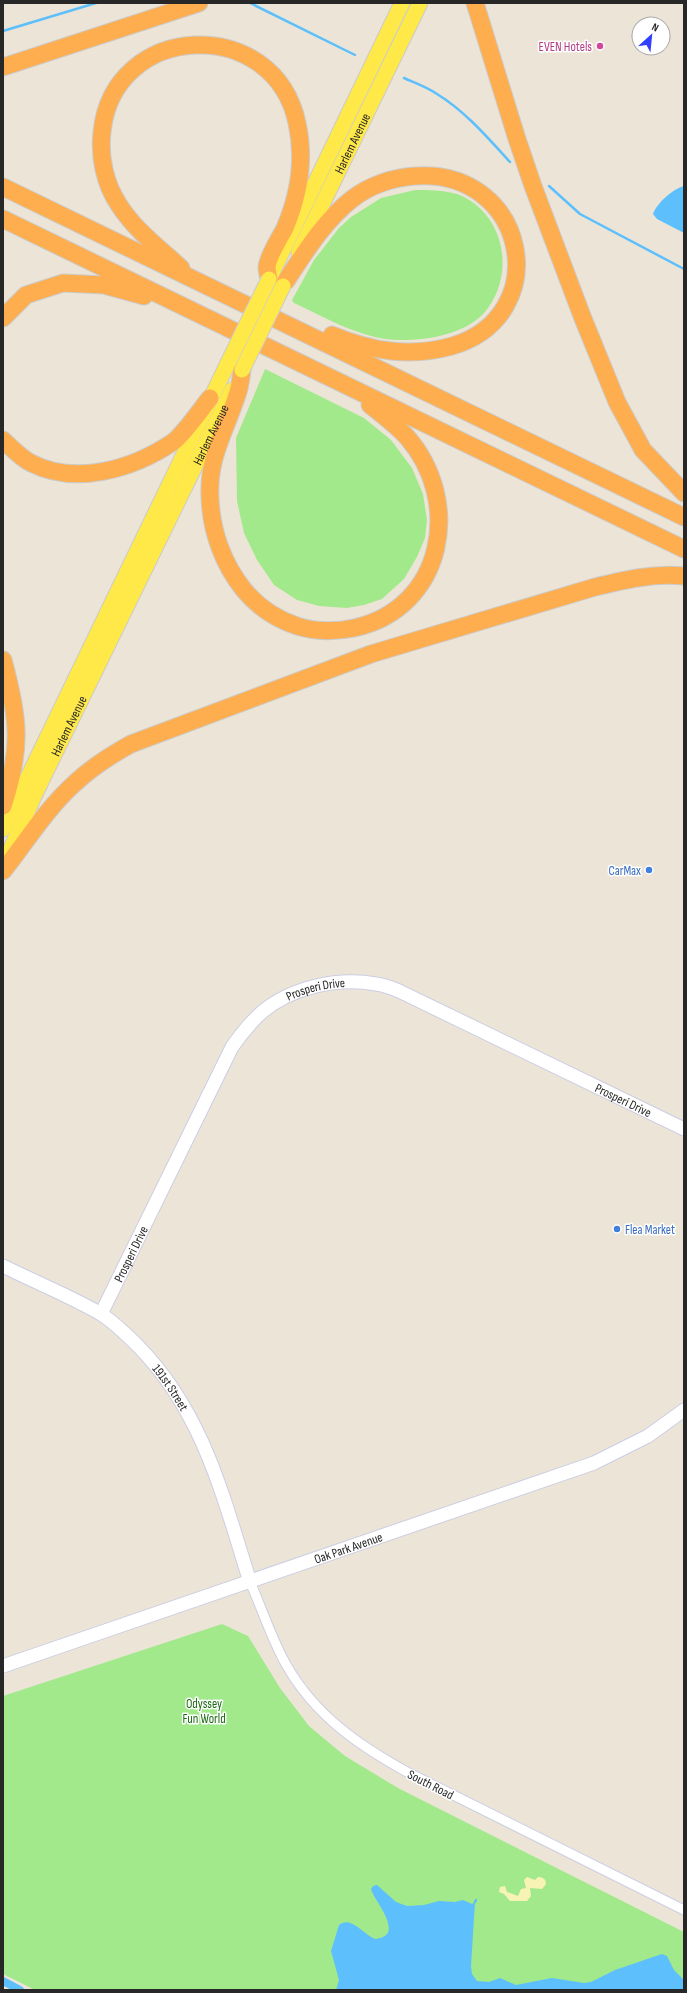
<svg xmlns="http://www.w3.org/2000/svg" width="687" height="1993" font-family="'Sofia Sans Condensed',sans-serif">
<rect width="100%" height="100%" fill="#ece5d7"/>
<path fill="#a2e98c" d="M415 190C428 190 443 190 457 194 505 212 517 275 484 313 464 335 424 341 396 340 360 338 326 318 294 303L292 300 314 260 339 228 351 217 381 198Z
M265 369 364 418 391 440 412 468 423 494 427 520 425 538 417 557 404 579 382 599 364 605 347 608 319 606 297 600 274 585 257 560 244 533 237 501 236 438Z
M222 1624 248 1636 280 1688 309 1726 345 1756 398 1788 684 1932V1990H35L3 1974V1696Z"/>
<path fill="#f6f3b5" d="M527 1877 535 1880 538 1877C543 1877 546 1879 546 1884L542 1889 530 1888 531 1896 527 1901H510L504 1894 499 1892 500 1887 505 1886 507 1892 518 1896 521 1889 526 1888 524 1880Z"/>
<path fill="#5dbffb" d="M684 186V233L657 219 653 214C657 203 673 189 684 186Z
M377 1885 396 1902 407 1906 424 1905 439 1901 455 1902 463 1900 472 1904 475 1902 471 1966 472 1974 477 1981 489 1982 500 1978 516 1985 552 1978 584 1983 591 1982 615 1970 662 1954 667 1956 674 1970 684 1980V1990H336L339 1980 331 1951 339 1925C351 1915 364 1935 375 1939 407 1936 374 1901 371 1889L373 1886Z"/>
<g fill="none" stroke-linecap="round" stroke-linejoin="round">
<path stroke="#5dbffb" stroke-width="2.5" d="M250 3 355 55
M3 31 96 3
M404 78C415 83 427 87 437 94 465 111 488 138 510 162
M549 186 580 214 684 269
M475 1902 476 1900"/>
<path stroke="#5dbffb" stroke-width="8" d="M3 1981 20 1990"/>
<g stroke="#cccee3" stroke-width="11">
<path id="street" d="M250 1582C262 1608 272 1641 287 1666 315 1715 358 1745 407 1772L684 1910"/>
</g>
<g stroke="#cccee3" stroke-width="15">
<g id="secondary">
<path id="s1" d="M3 1266C35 1282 70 1296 101 1314 115 1323 127 1335 138 1346 203 1412 223 1496 250 1582"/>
<path id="s2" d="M101 1314 232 1047C241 1034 251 1022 262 1012 292 987 338 977 376 984 384 985 392 988 399 991L684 1129"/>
<path id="s3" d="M3 1666 594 1463 648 1436 684 1410"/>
</g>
</g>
<g stroke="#cbcbcb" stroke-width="17">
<g id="primary">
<path id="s4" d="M299 252 420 3"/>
<path d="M269 279 402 3"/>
<path d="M3 829 228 363"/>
<path id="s5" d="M6 860 35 794 232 390"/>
</g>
</g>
<g stroke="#cbcbcb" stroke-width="19">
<path id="highway" d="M475 3 517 139 533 186 582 316 617 402 643 450 684 493
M3 67 199 3
M3 187 684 517
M3 219 684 549
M181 268C159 248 135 230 119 205 105 184 99 157 102 132 113 21 274 14 297 123 305 159 299 195 285 228 280 238 268 256 267 267 267 271 268 275 269 279
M286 281C305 252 324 221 352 199 370 185 394 177 416 176 527 169 556 315 452 346 410 358 371 351 332 335
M3 318 26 295 63 283 104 285 144 296
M242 370C241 378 240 387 237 395 225 432 208 457 210 497 211 531 223 564 244 590 258 607 276 619 297 626 316 632 335 632 354 628 445 608 463 501 407 437 396 425 383 415 370 405
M3 440C12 448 21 458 31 463 76 486 133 469 173 442 184 434 201 409 210 398
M3 660C19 718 22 748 3 806
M3 871C26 842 47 808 75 783 92 767 111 755 131 744L371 654 595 587C624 580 653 573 684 576"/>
</g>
<use href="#street" stroke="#fff" stroke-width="9"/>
<use href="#secondary" stroke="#fff" stroke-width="13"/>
<use href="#primary" stroke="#ffe949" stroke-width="15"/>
<use href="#highway" stroke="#ffae4f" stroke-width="17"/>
<g stroke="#cbcbcb" stroke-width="17" stroke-linecap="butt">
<path id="primary-bridge" d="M228 363 269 279
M242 370 283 286"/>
</g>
<use href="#primary-bridge" stroke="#ffe949" stroke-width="15"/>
</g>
<circle fill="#d1479c" stroke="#fff" stroke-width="1.5" cx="600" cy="46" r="4"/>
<g fill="#3f7fe0" stroke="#fff" stroke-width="1.5">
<circle cx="649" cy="870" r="4"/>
<circle cx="617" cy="1229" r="4"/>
</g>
<g text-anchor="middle" stroke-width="3" stroke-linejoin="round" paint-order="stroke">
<g font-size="13" fill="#b23c85" stroke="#fff" text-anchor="end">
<text x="592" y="51">EVEN Hotels</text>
</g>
<g font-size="13" fill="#272727" stroke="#fff">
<text dy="5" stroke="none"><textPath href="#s4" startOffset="121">Harlem Avenue</textPath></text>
<text dy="5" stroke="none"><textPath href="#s5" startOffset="472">Harlem Avenue</textPath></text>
<text dy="5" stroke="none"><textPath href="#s5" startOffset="148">Harlem Avenue</textPath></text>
<text dy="5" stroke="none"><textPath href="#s2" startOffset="403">Prosperi Drive</textPath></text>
<text dy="5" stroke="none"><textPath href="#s2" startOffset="738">Prosperi Drive</textPath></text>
<text dy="5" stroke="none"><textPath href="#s2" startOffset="67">Prosperi Drive</textPath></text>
<text dy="5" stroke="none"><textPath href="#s1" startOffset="211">191st Street</textPath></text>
<text dy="5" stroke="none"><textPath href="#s3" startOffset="365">Oak Park Avenue</textPath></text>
<text transform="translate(431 1784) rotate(27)" y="5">South Road</text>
</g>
<g font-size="13" fill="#366cbe" stroke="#fff" text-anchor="end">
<text x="641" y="875">CarMax</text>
<text x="625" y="1234" text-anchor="start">Flea Market</text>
</g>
<g font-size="13" fill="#1a6a12" stroke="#fff">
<text x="204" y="1708">Odyssey<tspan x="204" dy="15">Fun World</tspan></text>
</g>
</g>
<rect width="687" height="1993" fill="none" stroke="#272727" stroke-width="8"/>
<g transform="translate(651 36) rotate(27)"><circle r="19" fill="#ffffff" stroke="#a9a9a9"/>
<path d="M0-3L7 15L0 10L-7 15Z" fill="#3140ff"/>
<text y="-6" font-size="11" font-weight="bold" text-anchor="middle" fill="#272727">N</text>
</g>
</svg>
